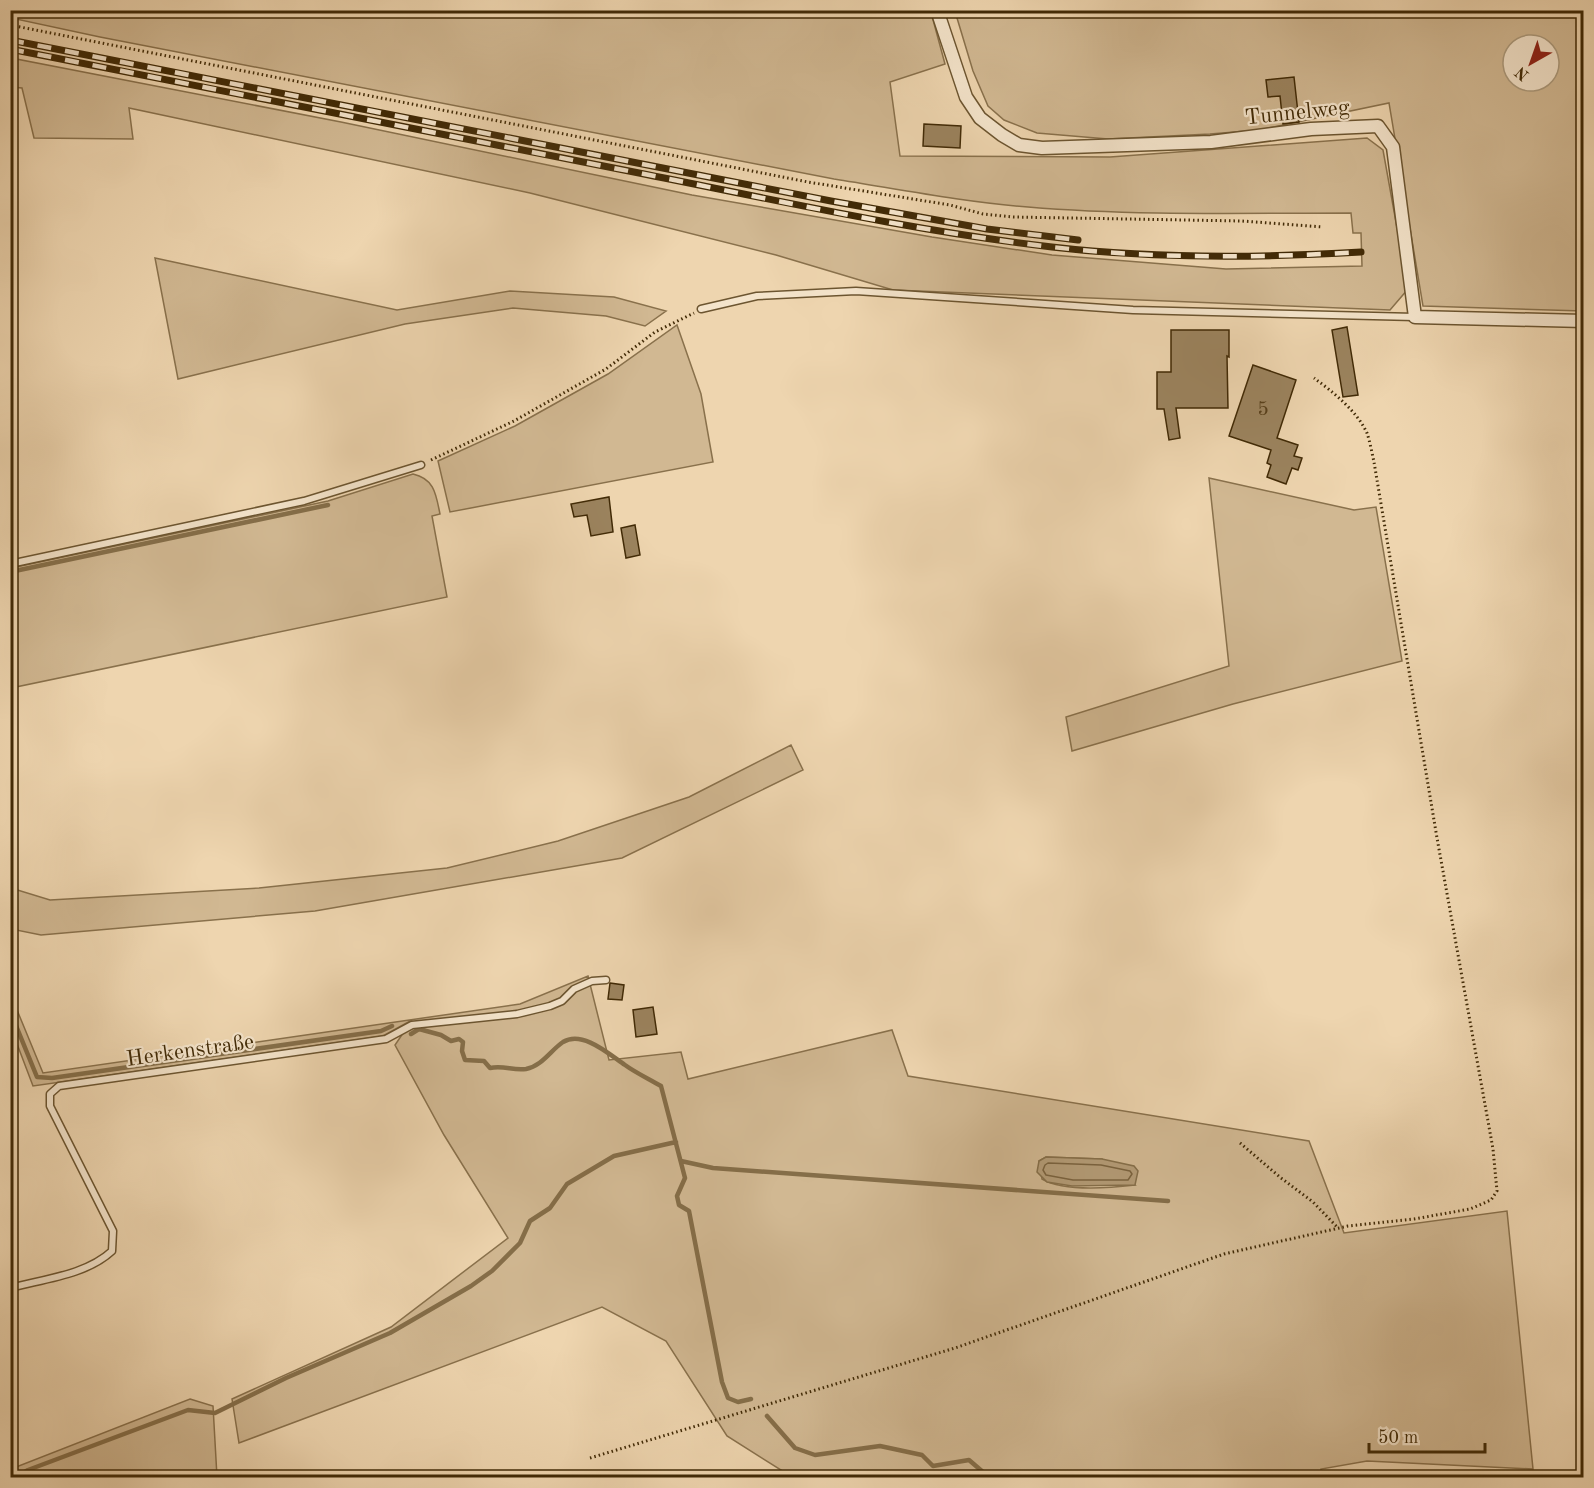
<svg xmlns="http://www.w3.org/2000/svg" width="1594" height="1488" font-family="'Old Standard TT',serif">
<rect width="100%" height="100%" fill="#eed5af"/>
<filter id="stains"><feTurbulence type="fractalNoise" baseFrequency=".00333" numOctaves="4"/><feColorMatrix values="0 0 0 0 .2 0 0 0 0 .09 0 0 0 0 .02 0 0 0 .5 -.17"/></filter>
<radialGradient id="worn" r=".72"><stop offset=".6" stop-color="#630" stop-opacity="0"/><stop offset="1" stop-color="#630" stop-opacity=".3"/></radialGradient>
<path fill="#d1b892" stroke="#89714c" stroke-width="1.5" fill-rule="evenodd" d="M10 11H927L932 16 945 64 890 82 900 156 1110 157 1367 138 1383 150 1408 289 1390 310 893 290 776 255 530 193 129 108 133 139 34 138 22 88 11 87V58L341 122 692 195 932 237 1052 255 1226 269 1362 266 1361 233H1353L1351 213C1244 213 1135 216 1028 207 963 202 898 189 834 179L100 37 11 18Z
M950 11H1583V311L1423 306 1389 103 1259 130 1210 134 1108 139 1037 133 1004 120 988 106 973 71 957 18ZM1513 45H1549V81H1513Z
M155 258 397 310 510 291 614 297 666 311 645 326 606 316 513 308 405 324 178 379Z
M677 325 701 394 713 462 450 512 438 461 515 426 608 374Z
M413 474C435 479 436 495 440 514L432 516 447 597 11 688V568L328 501Z
M1209 478 1354 510 1376 507 1402 661 1233 704 1072 751 1066 717 1229 666Z
M791 745 803 770 622 858 315 911 41 935 11 929V888L50 900 259 888 447 868 558 841 689 797Z
M588 976 609 1060 681 1052 688 1079 892 1030 908 1076 1309 1141 1344 1233 1507 1211 1533 1469 1367 1461 1321 1469 1322 1478 792 1477 727 1436 666 1341 602 1307 239 1443 232 1399 391 1327 508 1238 444 1135 395 1045 412 1020 383 1036 33 1086 11 1028 10 993 43 1073 520 1004ZM1046 1157 1102 1159 1135 1185C1110 1188 1064 1192 1042 1179L1039 1161Z
M190 1399 213 1406 217 1477H11V1469Z"/>
<path fill="#b39b76" stroke="#856e49" stroke-width="1.5" d="M1046 1157 1102 1159 1134 1166 1138 1171 1135 1185 1072 1186 1047 1182 1037 1172 1039 1161Z"/>
<g fill="none" stroke-linecap="round" stroke-linejoin="round">
<path stroke="#7a623e" stroke-width="1.5" d="M1048 1163 1101 1165 1130 1171 1132 1174 1128 1180H1073L1046 1175 1043 1170 1045 1165Z"/>
<path stroke="#856e49" stroke-width="4.5" d="M10 572 328 505
M10 1011 37 1077 52 1078 381 1031 392 1026
M411 1034 419 1029 441 1035 451 1041 459 1039 463 1042 462 1051 465 1060 484 1061 490 1068C504 1065 513 1071 526 1069 542 1066 551 1050 563 1042 583 1030 610 1055 625 1065 636 1073 649 1079 661 1086L685 1178 677 1196 679 1205 689 1211 722 1382 728 1398 738 1402 751 1399
M681 1161 713 1168 1168 1201
M767 1416 795 1448 815 1455 880 1446 922 1455 933 1466 969 1460 990 1478
M14 1478 28 1470 188 1410 215 1413 286 1378 390 1333 471 1286 492 1271 520 1243 530 1221 550 1208 567 1184 614 1156 676 1142"/>
</g>
<path fill="#9b835e" stroke="#412a06" stroke-width="1.5" d="M1294 77 1299 122 1283 124 1280 96 1268 97 1266 80Z
M924 124 961 126 960 148 923 146Z
M1347 327 1358 395 1343 397 1332 330Z
M1171 330H1229V357L1227 356 1228 408H1176L1180 438 1169 440 1164 409H1157V372H1171Z
M1253 365 1296 380 1277 438 1298 445 1294 456 1302 458 1298 470 1292 468 1286 484 1267 477 1271 465 1267 463 1271 450 1229 436Z
M609 497 613 532 591 536 587 515 574 517 571 504Z
M635 525 640 555 626 558 621 528Z
M610 983 624 985 622 1000 608 999Z
M653 1007 657 1034 636 1037 633 1010Z"/>
<g fill="none" stroke-linecap="round" stroke-linejoin="round">
<g stroke="#6c5530" stroke-width="9">
<path id="lane" d="M701 309 757 296 856 291 1133 310 1415 317
M10 564 304 501 421 465
M10 1288C44 1279 86 1275 112 1251L113 1231 50 1106V1094L59 1086 386 1039 412 1025 517 1014 550 1006 562 1001 574 989 592 981 606 980"/>
</g>
<g stroke="#6c5530" stroke-width="15">
<path id="street" d="M937 10 966 97 980 118 1002 135 1019 145 1042 148 1211 142 1311 129 1378 126 1393 147 1415 317 1584 321"/>
</g>
<path stroke="#412a06" stroke-width="3" stroke-dasharray="1.5 3" stroke-linecap="butt" d="M10 25 808 182 950 205 983 214 1013 217 1242 221 1323 227
M431 460 514 421 606 369 655 332 694 313
M1240 1143 1281 1178 1313 1202 1338 1228
M590 1458 955 1348 1224 1254 1348 1226 1414 1219 1470 1209 1491 1200 1497 1191 1493 1149 1437 838 1374 462C1372 453 1370 442 1367 433 1357 411 1333 392 1314 378"/>
<use href="#lane" stroke="#f4e4cb" stroke-width="6"/>
<use href="#street" stroke="#f4e4cb" stroke-width="12"/>
<g stroke="#412a06" stroke-width="7">
<path id="rail" d="M10 40 831 201 987 229 1078 240
M10 49C220 90 429 132 639 173 776 200 913 231 1052 247 1155 259 1258 258 1361 252"/>
</g>
<use href="#rail" stroke="#f4e4cb" stroke-width="4.5" stroke-dasharray="14" stroke-linecap="butt"/>
</g>
<g text-anchor="middle" stroke-width="4.5" stroke-linejoin="round" paint-order="stroke">
<g font-size="20" fill="#58401c">
<text x="1263" y="415">5</text>
</g>
<g font-size="22" fill="#412a06" stroke="#f4e4cb">
<text transform="translate(1297 111) rotate(-6)" y="8">Tunnelweg</text>
<text transform="translate(190 1049) rotate(-8)" y="8">Herkenstraße</text>
</g>
</g>
<rect width="1594" height="1488" fill="none" stroke="#eed5af" stroke-width="36"/>
<rect x="12" y="12" width="1570" height="1464" fill="none" stroke="#412a06" stroke-width="3"/>
<rect x="18" y="18" width="1558" height="1452" fill="none" stroke="#412a06" stroke-width="1.5"/>
<g transform="translate(1531 63) rotate(220)"><circle r="28" fill="#f4e4cb" stroke="#ac9a7c" stroke-width="1.5"/>
<path d="M0-4.5L10 22L0 15L-10 22Z" fill="#8f2418"/>
<text y="-9" font-size="16" font-weight="bold" text-anchor="middle" fill="#412a06">N</text>
</g>
<path d="M1369 1443v9h116v-9" fill="none" stroke="#412a06" stroke-width="3"/>
<text x="1378" y="1443" font-size="18" fill="#412a06" stroke="#f4e4cb" stroke-width="4.5" paint-order="stroke">50 m</text>
<rect width="100%" height="100%" filter="url(#stains)"/>
<rect width="100%" height="100%" fill="url(#worn)"/>
</svg>
